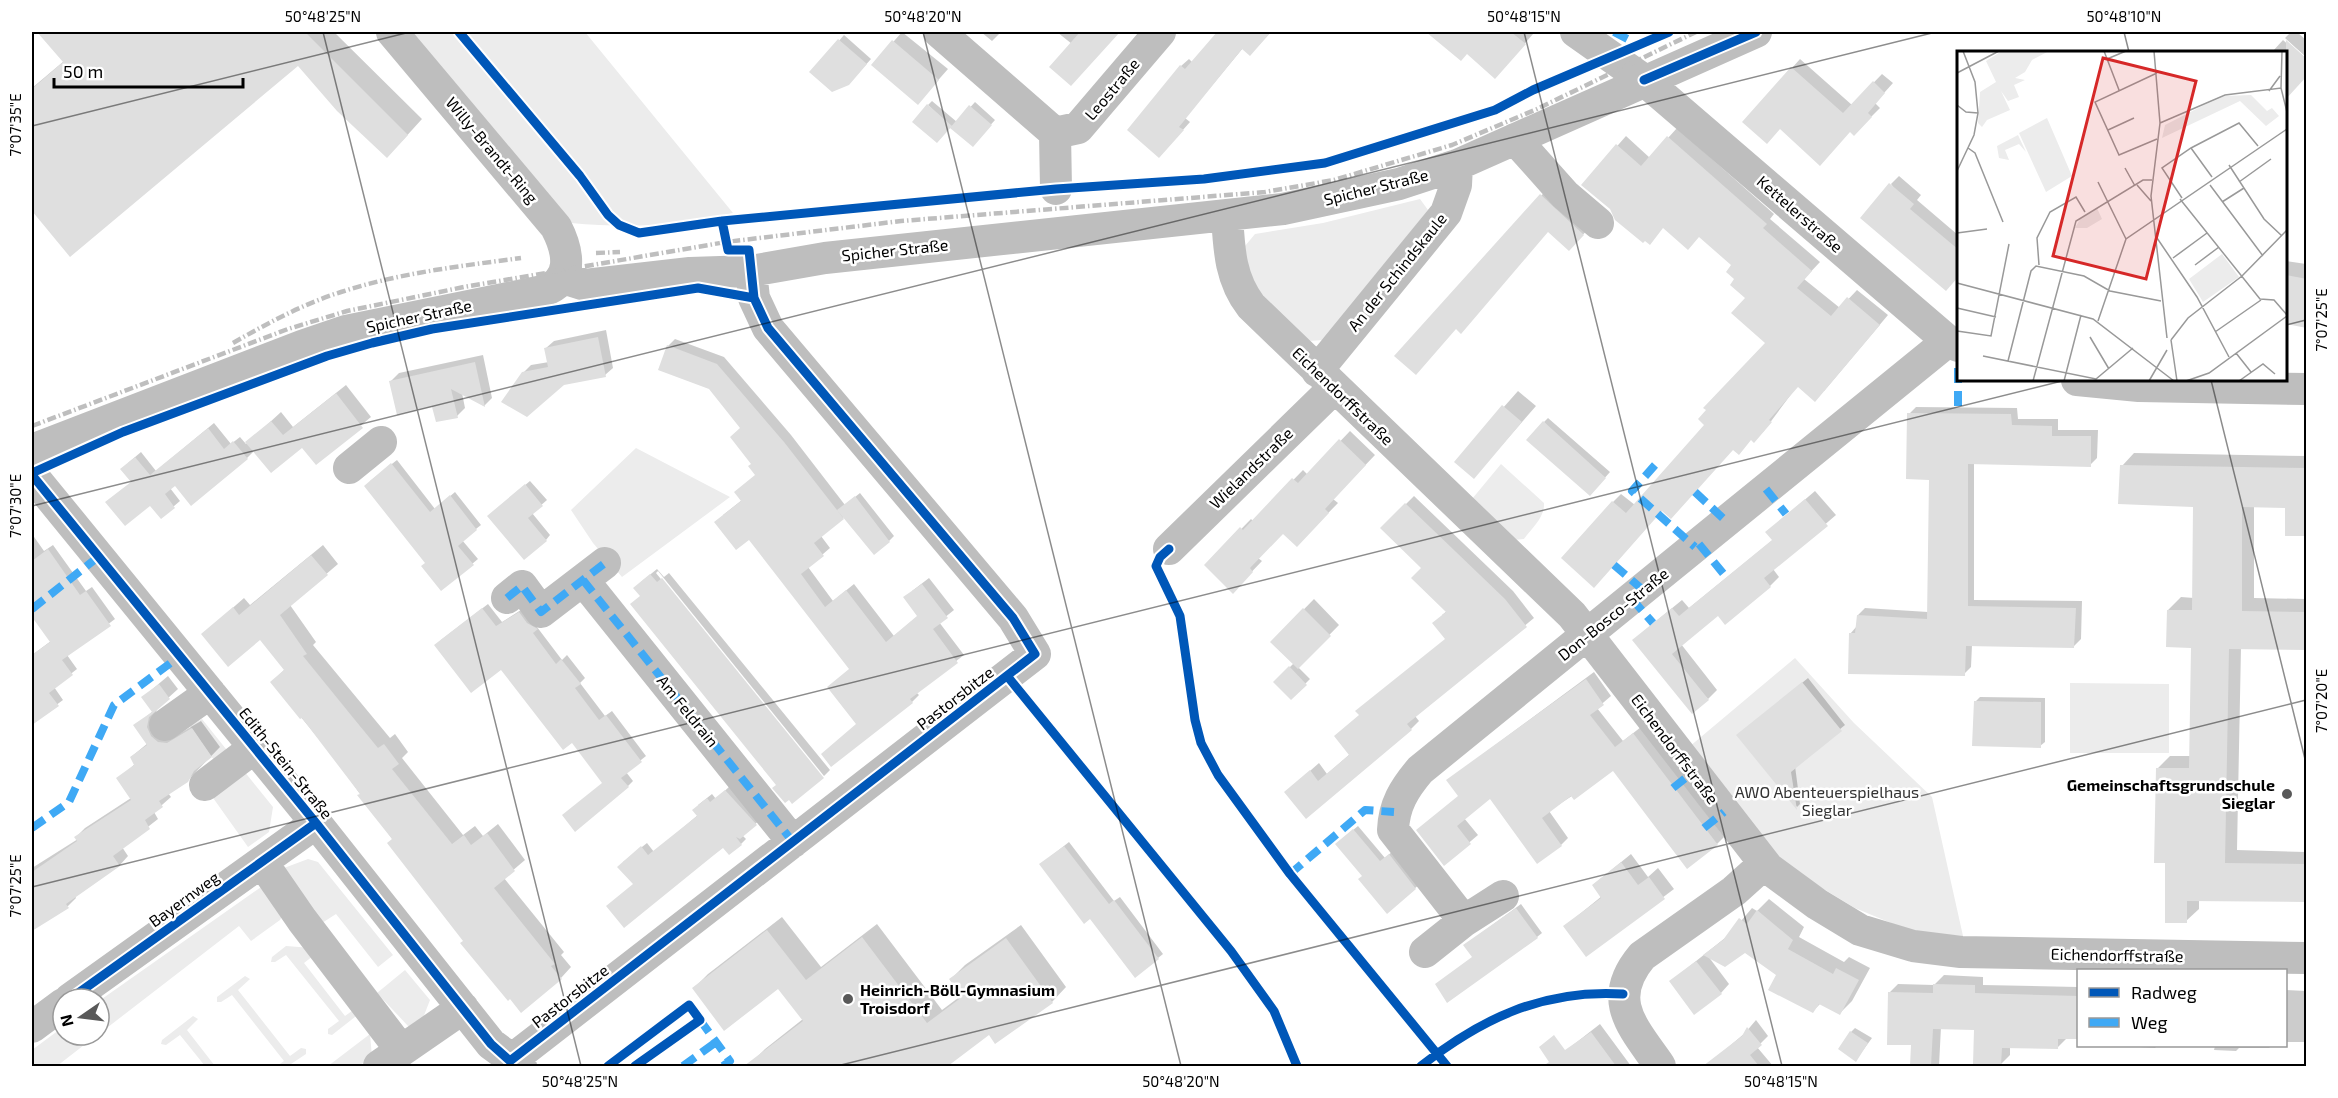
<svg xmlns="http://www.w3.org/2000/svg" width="2338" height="1098" font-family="'Exo 2',sans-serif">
<rect width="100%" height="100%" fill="#fff"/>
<path fill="#ececec" d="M408 32H585L733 213C679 227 626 228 571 223Z
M1420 199 1428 210 1323 340 1308 341 1257 292 1248 274 1245 246 1255 234 1323 223Z
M636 448 730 497 622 577 593 543 571 510Z
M1501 464 1544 503C1545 517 1532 528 1524 539L1513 540 1472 499Z
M1795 658 1854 723 1932 797 1963 936 1915 933 1855 908 1812 882 1775 857 1689 747Z
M2070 683 2169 684V753H2070Z
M202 719 230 754 216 763 190 726Z
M244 771 273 807 269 832 248 847 211 795Z
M308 859 318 862 393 955 378 967 336 914 322 923 284 868Z
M264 885 282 916 280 920 251 941 239 926 99 1034V1001Z
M286 946 312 948 313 956 304 963 345 1016 356 1008 360 1013 332 1035 328 1034V1029L339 1021 286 955 275 962H271L272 957Z
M405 970 430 1000 423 1018 409 1027 377 993Z
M245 976 250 979 238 990 290 1056 301 1048 306 1049V1054L288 1066H277L284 1061 232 995 221 1002H217V997Z
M193 1016 198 1019 187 1030 215 1066H205L180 1035 166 1045 161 1044 162 1040Z
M63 1027V1035H97L57 1066H32V1050Z
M370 1034 372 1057 359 1066H328Z"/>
<path fill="#0003" d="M39 32H334L422 119 402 141 298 64 71 255 32 209V88L64 61Z
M902 32 948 69 918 103 873 65Z
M981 32H1001L992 41Z
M1057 32H1119L1079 76 1072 44Z
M1220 32H1271L1257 47 1243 48 1185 118 1190 122 1166 149 1181 66 1189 59 1193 63Z
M1428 32H1530L1533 34 1504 68 1467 53 1461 59Z
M2291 32H2297L2306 40V57L2285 38Z
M844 35 871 59 854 78 812 72Z
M2283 40 2306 61V75L2286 98V52H2272Z
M1800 59 1852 105 1882 74 1893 83 1875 103 1880 108 1854 134 1851 131 1744 122Z
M932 101 957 122 975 102 995 120 977 140 950 126 928 105Z
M1677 128 1774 214 1770 219 1820 262 1804 279 1840 308 1857 290 1888 315 1824 391 1798 385 1763 432 1733 448 1662 510 1603 577 1613 502 1621 494 1635 505 1707 425 1767 342 1736 279 1733 265 1700 235 1664 227 1611 208 1583 185 1626 136 1650 158Z
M1899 176 1921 195 1917 200 1958 235V277L1891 184Z
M1550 186 1592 225 1578 240 1548 231 1457 328 1396 356Z
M2286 261 2306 264V326L2286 322Z
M606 330 613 368 605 375 523 373 531 365 549 362 546 348 554 341Z
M675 339 724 357 791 435 845 505 860 493 894 536 889 541 845 516 821 536 830 548 808 567 833 601 854 584 894 636 919 615 912 591 929 578 954 610 939 622 964 655 916 692 919 695 912 702 831 765 857 724 850 668 749 538 723 515 742 500 756 474 742 428 710 387 668 346Z
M483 355 492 398 484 406 462 393 465 408 457 416 433 406 391 381 399 373Z
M346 385 371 417 316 463 302 446 254 451 247 458 175 484 170 488 180 501 161 517 132 481 128 463 141 452 156 471 214 423 231 444 240 437 246 444 281 412 293 427Z
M1518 391 1536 406 1474 477 1456 461Z
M1916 407 2017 408 2018 419H2058V430H2098L2097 458 2090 465 1974 463V600L2082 601 2081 639 2074 646 1972 645 1971 667 1964 674 1850 634 1857 626 1858 615 1865 608 1928 612 1930 478 1909 414Z
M1548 418 1610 472 1594 490 1544 422Z
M1350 431 1375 455 1333 499 1338 503 1297 545 1283 532 1258 558 1262 561 1242 582 1206 565 1251 519 1253 521 1303 470 1308 475Z
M2134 453 2306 456V535L2287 507 2254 506V598L2306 599V648L2241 647 2237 850 2306 852V901L2199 899V909L2186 921 2167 862 2157 769 2170 756H2191L2192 647 2168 610 2181 597 2194 598 2195 505 2122 466Z
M397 460 435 509 455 492 481 525 462 540 478 559 442 589 427 562 370 481Z
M530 481 547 500 532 513 550 535 546 540 493 512Z
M1815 491 1836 515 1773 569 1779 577 1770 586 1726 622 1718 614 1681 644 1717 690 1708 699 1644 631 1682 600 1689 608 1774 539 1767 532Z
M1414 496 1513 591 1534 618 1415 716 1419 721 1411 729 1306 817 1286 792 1319 763 1327 774 1350 754 1360 715 1446 639 1442 615 1447 611 1423 568 1382 528Z
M32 534 44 551 53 545 86 591 92 587 115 619 67 655 77 669 54 687 63 700 32 723V677L37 673 32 665V655L51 641 32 615Z
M323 545 338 564 290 605 316 642 313 645 390 738 395 734 408 752 402 758 463 835 475 826 483 836 498 824 525 860 504 878 564 952 561 955 571 967 561 978 465 941 333 756 272 682 285 669 261 638 203 634 244 598 250 605Z
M657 569 664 577 669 573 830 770 824 776 658 571 656 573 822 778 778 784 641 596V582Z
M1314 599 1339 625 1298 667 1310 679 1291 698 1275 682 1294 663 1272 642Z
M488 604 502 622 524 608 541 623 537 627 562 660 567 655 585 678 580 683 605 716 612 711 646 756 626 772 633 781 628 786 604 783 572 741 501 668 441 640Z
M1594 672 1611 696 1597 708 1623 741 1641 727 1724 837 1717 844 1613 769 1549 811 1568 838 1561 845 1490 797 1464 818 1478 835 1444 864 1459 796 1448 780Z
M168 676 178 689 157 708 155 718 177 735 201 721 220 747 187 781 168 793 171 797 154 812 158 819 122 847 128 856 120 865 75 896 76 898 68 906 32 929V868L78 839 76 837 85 828 131 798 118 779 135 764 131 757 148 743 135 726 153 711 143 697Z
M1808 678 1845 725 1795 766 1800 804 1797 807 1738 735Z
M1980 697 2045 698V742L2040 746 1975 702Z
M730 786 760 820 742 835 746 839 741 844 723 846 634 884 623 862 647 843 654 852 698 815V805L712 794 716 799Z
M1358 826 1385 858 1394 850 1420 884 1387 911 1342 839Z
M1069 842 1114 901 1120 897 1163 954 1158 958 1046 860Z
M1631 854 1648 877 1658 868 1674 889 1586 955 1565 926 1602 896 1593 885Z
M1769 899 1804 927 1799 937 1844 962 1849 957 1870 968 1852 1001 1840 1013 1821 1003 1813 1011 1778 975 1745 951 1708 956 1729 984 1721 993 1671 981 1730 934 1752 908 1757 911Z
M1521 904 1542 933 1537 937 1473 956 1465 945Z
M782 917 821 967 877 924 942 1010 962 995 951 979 965 965 1021 925 1066 987 1052 1002 990 1033 946 1066H838L835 1063 831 1066H753L751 1063 765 1049 803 1019 779 987 694 988 708 974Z
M1944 975 1983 977V985L2078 987V1038L2066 1039 2058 1047H2010V1055L2001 1064 1975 1028 1941 1027 1939 1066H1912V1044L1889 993 1898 984 1934 985Z
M2286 990 2306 991V1042H2286Z
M1756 1020 1768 1036 1757 1047 1773 1066H1716L1712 1061 1745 1033Z
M1600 1024 1631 1066H1566L1559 1056Z
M1855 1028 1872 1038 1856 1060 1851 1032Z
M2124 1046H2157L2155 1048Z
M2215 1046H2271L2269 1048H2239L2236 1051 2214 1050Z"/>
<path fill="#dfdfdf" d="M37 32H305L408 135 387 158 337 111 298 66 70 257 32 211V89L63 62Z
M1080 32H1120L1071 86 1049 67Z
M1217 32H1271L1250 56 1242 49 1179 127 1184 130 1159 158 1127 130 1180 65 1185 69Z
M1426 32H1511L1526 44 1495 79 1467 54 1461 61Z
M838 39 867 64 849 85 832 92 809 72Z
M892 40 939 80 918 105 871 65Z
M2286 40 2307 59V76L2286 99Z
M1791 67 1843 113 1873 81 1885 93 1868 113 1872 117 1854 136 1850 132 1820 166 1780 129 1767 144 1742 122Z
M927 104 952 126 937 143 912 122Z
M969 105 992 125 973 147 950 128Z
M1667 136 1767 224 1763 228 1812 271 1797 288 1831 316 1847 297 1880 325 1815 402 1798 387 1769 420 1772 422 1754 443 1751 440 1739 455 1733 450 1671 519 1662 511 1594 588 1561 558 1612 501 1626 513 1704 425 1698 419 1706 410 1703 408 1765 343 1731 313 1745 298 1730 285 1734 279 1726 272 1731 265 1699 237 1688 250 1663 228 1650 245 1645 241 1643 243 1615 220 1610 209 1581 185 1616 144 1641 166Z
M1889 183 1914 204 1910 209 1959 250V276L1946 291 1860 218Z
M1540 194 1584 235 1569 251 1548 232 1461 334 1456 329 1416 375 1394 356Z
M2286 275 2307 279V328L2286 324Z
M598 337 606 377 564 385 527 417 501 402 522 372 548 367 544 348Z
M667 345 717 364 784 442 844 519 814 543 824 556 801 574 825 607 846 590 886 642 917 616 903 597 922 584 948 618 933 629 958 663 910 699 913 703 831 767 821 754 856 724 827 687 849 669 749 540 736 550 714 522 741 501 734 492 755 475 748 466 751 464 730 437 740 428 709 389 658 370Z
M475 362 485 407 451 389 458 418 436 422 432 407 397 415 389 381Z
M336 393 363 428 316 465 302 448 271 473 245 442 271 421 283 435Z
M1502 405 1522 422 1474 479 1454 462Z
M1907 413 2011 414 2012 425 2052 426V436H2091V467L1968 464V606L2076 608 2074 648 1966 646 1965 676 1848 674 1849 633H1855L1857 615 1927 619 1929 480 1906 479Z
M1543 421 1606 478 1590 496 1526 440Z
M208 428 224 449 233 441 248 459 191 506 175 486 165 494 175 508 161 519 150 506 125 526 105 502 131 482 120 469 135 457 150 475Z
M1339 439 1366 465 1325 509 1329 513 1297 547 1283 534 1250 568 1253 572 1233 594 1204 565 1240 527 1243 530 1292 478 1298 483Z
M391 463 430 512 450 495 477 530 458 546 474 565 441 591 421 566 425 563 364 486Z
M2120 465 2307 468V536H2285V508L2242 507V611L2307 612V650L2229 649 2225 863 2307 864V902L2187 901V923H2165V863H2154L2156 768H2189L2191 648 2166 647 2167 610H2192L2193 507 2118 504Z
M525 484 543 506 528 518 547 541 524 560 487 516Z
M855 496 890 542 874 555 837 510Z
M1805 499 1828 526 1764 578 1771 587 1725 625 1718 616 1672 654 1709 700 1692 714 1632 640 1672 608 1679 616 1772 540 1765 532Z
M1405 503 1505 599 1527 627 1407 724 1412 730 1306 819 1284 792 1310 770 1318 781 1349 755 1334 736 1359 715 1355 711 1445 639 1432 623 1446 612 1411 578 1421 568 1380 528Z
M48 549 80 595 86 591 111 626 62 660 73 675 49 693 59 706 32 725V655L50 642 32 617V561Z
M311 555 328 575 280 615 307 654 303 656 355 720 378 748 384 744 399 764 392 769 452 844 464 835 471 845 487 833 515 871 494 888 555 964 551 966 562 979 521 1013 510 999 508 1001 460 943 463 941 387 843 392 839 357 795 360 794 302 718 300 719 270 682 284 670 260 640 228 667 201 634 233 607 239 615Z
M650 574 657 582 662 578 824 778 792 804 789 800 785 803 772 788 776 785 630 604 640 596 633 588Z
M482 608 496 626 519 612 527 623 538 629 533 633 556 664 561 659 581 684 575 688 599 720 606 715 642 762 621 778 629 787 575 832 562 815 602 783 572 743 563 750 501 670 471 693 434 645Z
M1303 608 1331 636 1298 669 1270 642Z
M1289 666 1307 685 1291 700 1273 682Z
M1586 679 1604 705 1590 715 1615 747 1633 733 1718 845 1687 869 1613 771 1574 800 1571 796 1542 818 1562 846 1537 864 1490 799 1457 826 1471 844 1444 866 1416 830 1458 796 1446 780Z
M1802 682 1842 731 1791 772 1797 810 1736 735Z
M159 684 170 699 149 717 147 727 151 736 158 742 167 743 192 728 212 757 194 771 188 782 159 801 163 807 145 820 150 829 113 856 120 866 66 904 69 908 32 931V872L77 841 74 837 131 800 116 778 134 765 130 757 147 745 133 725 152 712 141 697Z
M1974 701 2041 702V748L1972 746Z
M725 790 757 825 740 839 736 837 742 845 729 855 723 848 714 855 624 928 606 906 633 884 617 867 641 846 648 855 697 816 692 810 707 798 710 802Z
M1353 829 1380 861 1389 854 1416 889 1387 914 1358 879 1362 876 1335 844Z
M1064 846 1109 904 1114 900 1159 959 1135 978 1090 919 1084 924 1039 864Z
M1621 862 1638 885 1649 877 1665 899 1586 957 1563 926 1601 898 1592 885Z
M1516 908 1538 938 1447 1003 1435 984 1472 957 1463 945Z
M1757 910 1793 940 1788 949 1833 974 1836 968 1859 980 1840 1015 1819 1004 1813 1013 1768 990 1776 975 1745 953 1725 967 1703 955 1723 940 1739 918 1747 924Z
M767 930 806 980 862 937 927 1023 962 997 949 979 1006 938 1053 1003 995 1044 989 1035 948 1066H744L803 1021 778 989 724 1031 692 988Z
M1696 961 1722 994 1694 1015 1669 981Z
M1933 984 1975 985V993L2079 996V1039H2058V1049L2002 1048 2001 1065 1973 1064 1974 1030 1933 1029 1931 1066H1910L1911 1045H1887L1888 992 1933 993Z
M1747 1027 1762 1045 1750 1055 1759 1066H1703L1742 1036Z
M1850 1031 1868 1043 1856 1062 1838 1049Z
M1591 1032 1616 1066H1543L1549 1062 1539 1047 1554 1035 1565 1050Z"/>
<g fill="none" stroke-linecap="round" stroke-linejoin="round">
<path stroke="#bebebe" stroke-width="32" d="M939 32 1055 133
M1576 32 1644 80 1948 341 1958 346
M1055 133 1078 128 1160 32
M1055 133 1056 189
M1515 139 1565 195 1598 223
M1227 215C1229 249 1230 279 1251 306L1572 615 1768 868 1817 904 1860 930 1913 946 1961 952 2306 958
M563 278 585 285 690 273 751 271 825 258 1283 209 1399 184 1457 165 1756 32
M1317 371 1446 213 1456 185 1457 165
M2077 380 2139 386 2306 389
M32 450 302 346 346 331 543 291C574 281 569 252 556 227L392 32
M349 468 381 442
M32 475 316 823 491 1044 521 1066
M1169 549 1334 388
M583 580 793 842
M507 598 522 586 541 612 605 563
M165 725 210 693
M205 785 254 748
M262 862 302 920 401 1050
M1464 921 1393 830C1394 805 1404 789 1420 770L1948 341
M1425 952 1464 921 1503 896
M70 999 316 823
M32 1027 63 1004
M510 1061 1035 654 1013 618 768 328 754 298 751 271
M379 1066 463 1008
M1660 1066C1633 1027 1605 1000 1642 956L1734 891 1764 864"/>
<path stroke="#bebebe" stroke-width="4.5" stroke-dasharray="9 3 1.5 3" stroke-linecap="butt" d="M596 253 620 252
M233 343C268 323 303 304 341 292 399 273 461 266 521 258
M32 426 288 329 347 311 464 287 726 242 901 221 1265 192 1334 180 1452 145 1537 109 1696 32"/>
<path stroke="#3fa9f5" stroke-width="8" stroke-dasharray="15 8" stroke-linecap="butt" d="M1614 32 1639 45
M1958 406V365
M1655 465 1632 491 1695 547
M1766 489 1786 514
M1695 492 1726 521
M1699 544 1727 578
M1614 565 1643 590
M583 580 793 842
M507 598 522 586 541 612 605 563
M1632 599 1653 623
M32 609 98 557
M1673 788 1693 772
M32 828 69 802 114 705 180 656
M1704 828 1724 812
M1290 874 1365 810 1394 812
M700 1020 730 1061 723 1066
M683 1066 716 1042"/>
<g stroke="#fff" stroke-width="13">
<path id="cycleway" d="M459 32 580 176 608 215 619 225 639 233 722 221 1056 189 1204 179 1325 163 1495 110 1533 90 1669 32
M1644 80 1756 32
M32 473 123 432 327 356 372 343 432 329 698 288 754 298
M32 475 316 823 491 1044 510 1061 1035 654 1013 618 768 328 754 298 749 250H728L722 221
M1169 549 1160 557 1156 566 1180 616 1195 720 1201 743 1218 775 1290 874 1447 1066
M1008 677 1231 951 1274 1011 1297 1066
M70 999 316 823
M608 1066 689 1005 700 1020 635 1066
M1421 1066C1482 1018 1544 989 1623 994"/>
</g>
<use href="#cycleway" stroke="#0057b8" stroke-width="9"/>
</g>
<path fill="none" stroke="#000" stroke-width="1.5" stroke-opacity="0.45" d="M323 32 581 1066M923 32 1181 1066M1524 32 1782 1066M2124 32 2129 52M32 126 410 32M2286 325 2306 320M2211 380 2306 763M32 506 1936 32M32 887 2066 380M837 1066 2306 700"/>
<g fill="#595959" stroke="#fff" stroke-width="2">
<circle cx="2287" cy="794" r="6"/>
<circle cx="848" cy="999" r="6"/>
</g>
<g text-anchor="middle" stroke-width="5" stroke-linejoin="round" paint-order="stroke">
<g font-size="16" fill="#000" stroke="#fff">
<text transform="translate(1112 89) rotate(-50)" y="6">Leostraße</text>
<text transform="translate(492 150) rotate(50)" y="6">Willy-Brandt-Ring</text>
<text transform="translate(1376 187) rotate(-14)" y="6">Spicher Straße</text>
<text transform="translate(1800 214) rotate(41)" y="6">Kettelerstraße</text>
<text transform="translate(895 250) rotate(-6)" y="6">Spicher Straße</text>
<text transform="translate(1397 272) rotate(-51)" y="6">An der Schindskaule</text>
<text transform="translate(419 316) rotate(-12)" y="6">Spicher Straße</text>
<text transform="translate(1343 396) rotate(44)" y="6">Eichendorffstraße</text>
<text transform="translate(1251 468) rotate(-44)" y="6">Wielandstraße</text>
<text transform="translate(1613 614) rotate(-39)" y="6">Don-Bosco-Straße</text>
<text transform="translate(955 698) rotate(-38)" y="6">Pastorsbitze</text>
<text transform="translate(688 711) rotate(51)" y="6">Am Feldrain</text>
<text transform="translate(1675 749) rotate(53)" y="6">Eichendorffstraße</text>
<text transform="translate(286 763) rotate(51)" y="6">Edith-Stein-Straße</text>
<text transform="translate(184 899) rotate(-36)" y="6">Bayernweg</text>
<text transform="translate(2117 955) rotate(1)" y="6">Eichendorffstraße</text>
<text transform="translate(570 996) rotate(-38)" y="6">Pastorsbitze</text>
</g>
<g font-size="16" font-weight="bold" fill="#000" stroke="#fff" text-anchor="end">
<text x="2275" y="791">Gemeinschaftsgrundschule<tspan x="2275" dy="18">Sieglar</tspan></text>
<text x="860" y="996" text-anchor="start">Heinrich-Böll-Gymnasium<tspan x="860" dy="18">Troisdorf</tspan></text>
</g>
<g font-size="16" fill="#333" stroke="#fff">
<text x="1827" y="798">AWO Abenteuerspielhaus<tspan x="1827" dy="18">Sieglar</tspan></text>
</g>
</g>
<g transform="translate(1957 51)">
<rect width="330" height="330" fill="#fff"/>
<path d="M45 0H92L75 9 68 21 58 27 68 29 57 34 62 46 51 50 44 40 53 59 30 69 25 76 21 72 23 41 39 31 29 10ZM294 44 310 60 315 57 322 65 309 75 283 50 205 87 208 74 247 54 268 45ZM90 67 115 125 89 141 62 82ZM61 84 69 101 62 93 48 99 52 109 42 107 40 95ZM140 157 145 168 130 177H118L123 168ZM265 203 282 226 246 251 232 228Z" fill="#ececec"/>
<path fill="none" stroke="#999" stroke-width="1.5" d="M147 0 162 39M197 0 203 72 194 145 210 287M150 8 169 0M0 22 42 0M200 22 138 51 162 104 200 88M324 37 325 0M312 40 323 25M0 54 9 61 21 62M203 72 268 44 324 37 330 61M151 79 177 67M11 97 18 102 46 171M234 97 255 126M272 114 307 168 325 185M168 117 178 135M0 120 17 84 21 62 18 31 6 0M141 131 169 188M282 131 314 108M180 134 194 150M253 134 306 205M225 147 205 117 234 97 282 72 301 95M223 148 303 248 317 249 330 264M265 151 287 137M0 182 30 178M200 187 240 246 272 306M216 207 250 182M82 214 80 187 93 161 119 146 128 161M238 214 262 196M0 232 136 268 217 330M0 257 39 266M141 270 169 188 330 78M0 280 34 285 52 193M258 281 304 249M133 286 152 318M214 289 231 267 285 225 330 179M214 289 220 330M279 302 294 321M26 305 139 328 176 297M51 310 74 220 79 215 127 225 153 240 204 250M76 330 119 170 186 129H195M107 330 124 264M192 330 210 299M229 330 252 322 330 265M282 330 306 313 318 323"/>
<path fill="#d62828" fill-opacity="0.15" stroke="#d62828" stroke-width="3" d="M146 7 239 30 189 228 96 205Z"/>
<rect width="330" height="330" fill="none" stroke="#000" stroke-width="3"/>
</g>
<rect width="2338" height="1098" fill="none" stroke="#ffffff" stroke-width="66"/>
<rect x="2077" y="969" width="210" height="78" fill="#ffffff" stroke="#999999" stroke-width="1.5"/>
<rect x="2089" y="988" width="30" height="9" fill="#0057b8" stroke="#999999" stroke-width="1.5"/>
<text x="2131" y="999" font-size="18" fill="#000000">Radweg</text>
<rect x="2089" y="1018" width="30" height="9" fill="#3fa9f5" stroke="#999999" stroke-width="1.5"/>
<text x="2131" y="1029" font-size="18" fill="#000000">Weg</text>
<g transform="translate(81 1017) rotate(256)"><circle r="28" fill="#ffffff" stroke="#999999" stroke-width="1.5"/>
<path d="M0-4.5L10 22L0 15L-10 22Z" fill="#595959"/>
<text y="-9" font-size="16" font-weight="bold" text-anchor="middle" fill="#000000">N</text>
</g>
<path d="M54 78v9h189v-9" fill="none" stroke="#000000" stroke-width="3"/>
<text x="63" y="78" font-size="18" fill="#000000" stroke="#ffffff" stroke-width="4.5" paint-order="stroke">50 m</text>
<rect x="33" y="33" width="2272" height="1032" fill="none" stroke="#000" stroke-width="2"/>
<g font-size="15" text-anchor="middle" fill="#000">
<text x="323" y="22">50°48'25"N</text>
<text x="923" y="22">50°48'20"N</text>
<text x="1524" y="22">50°48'15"N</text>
<text x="2124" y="22">50°48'10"N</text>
<text transform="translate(16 125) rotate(-90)" y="5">7°07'35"E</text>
<text transform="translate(2322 320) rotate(-90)" y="5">7°07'25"E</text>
<text transform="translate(16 506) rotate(-90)" y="5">7°07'30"E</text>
<text transform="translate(2322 701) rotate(-90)" y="5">7°07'20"E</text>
<text transform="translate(16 886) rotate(-90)" y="5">7°07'25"E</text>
<text x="580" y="1087">50°48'25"N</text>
<text x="1181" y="1087">50°48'20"N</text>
<text x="1781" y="1087">50°48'15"N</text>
</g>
</svg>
